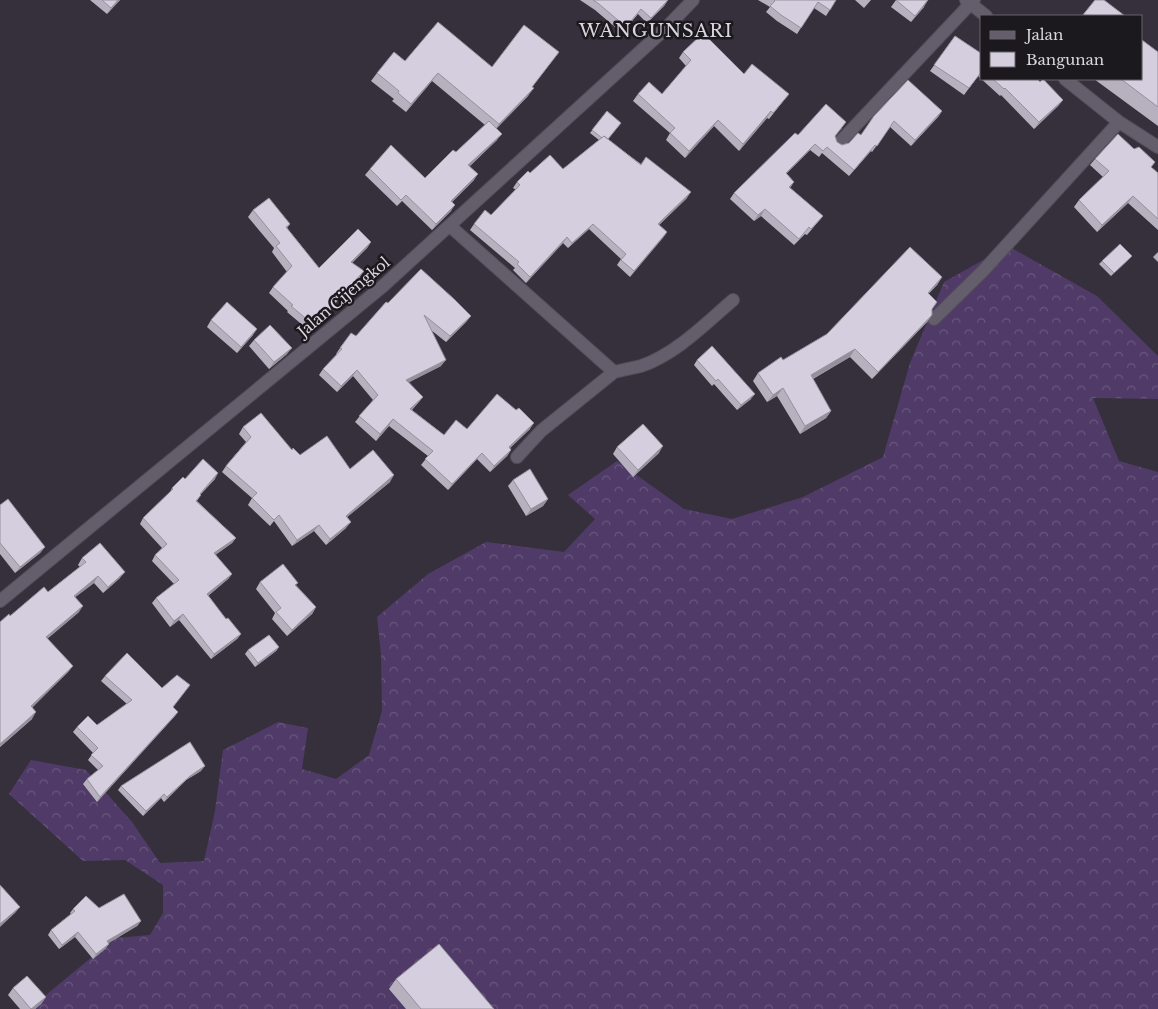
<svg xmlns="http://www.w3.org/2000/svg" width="1158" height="1009" font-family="'Libre Baskerville',serif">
<defs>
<pattern id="forest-crowns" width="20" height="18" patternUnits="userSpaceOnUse" patternTransform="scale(1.25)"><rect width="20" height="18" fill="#503b68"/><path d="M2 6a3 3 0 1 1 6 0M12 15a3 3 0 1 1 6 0" fill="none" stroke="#69577d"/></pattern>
</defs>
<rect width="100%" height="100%" fill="#35303c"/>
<path fill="url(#forest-crowns)" d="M1008 246 1097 296 1158 356V399L1093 398 1119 461 1158 472V1009H29L115 938 150 935 163 913V885L125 860 83 861 9 794 31 760 86 770 132 822 160 863 204 861 215 811 223 750 278 722 308 728 302 769 336 779 369 755 382 711 381 654 377 617 428 574 486 542 564 552 595 519 568 495 617 461 684 509 732 519 803 497 883 457 910 363 944 282Z"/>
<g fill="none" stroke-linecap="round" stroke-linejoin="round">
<g stroke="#524d57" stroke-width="14">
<path id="minor" d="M966 0 986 16
M1065 79 1119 122 1158 147
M839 143 974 0
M450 226 614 372 541 431 517 457
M934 319 983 271 1119 122
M614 372C623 370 632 368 641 366 676 354 705 324 733 300
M0 601 383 286 665 29 693 0"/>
</g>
<use href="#minor" stroke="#645e6c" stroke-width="12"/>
</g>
<path fill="#b7b1bf" d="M90 0H120L107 14Z
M580 0H668L664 6 647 23 638 14 622 33 595 10Z
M758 0H836L826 16 814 8 797 34 777 21 766 12 770 7Z
M855 0H871L864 8Z
M896 0 924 7 911 22 891 7Z
M955 36 982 54V79H1037L1063 100 1058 106 1034 129 1001 95 1000 96 978 76 964 95 930 71Z
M559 52 532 87 528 96 496 129 497 140 470 166 474 180 452 202 451 211 432 230 402 201 397 206 365 175 370 169 425 178 456 152 485 125 432 81 406 112 392 101 394 99 371 81 377 73 405 61 492 67Z
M683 52 744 74 789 94 769 119 767 118 739 151 714 126 685 158 666 140 670 133 633 101 638 94H662L686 66 679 58Z
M1158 52V126L1094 79H1142Z
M607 111 608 140 641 164 646 157 687 198 659 225 667 232 630 277 617 265 621 259 589 229 568 248 563 243 526 283 513 270 515 268 470 230 474 224 491 215 516 190 513 188 517 182 530 173 563 169 599 140 590 133Z
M942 111 938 117 911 146 890 127 872 152 871 151 849 176 822 153 819 157 810 150 786 174 794 182 790 188 823 216 807 235 805 234 794 245 761 216 754 221 730 199 734 193 798 135 842 128 835 136 837 142 842 145 849 143 861 135 874 116Z
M1134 149 1155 162 1151 167 1158 173V230L1128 203 1097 232 1074 207 1079 200 1103 177 1090 165 1095 159Z
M253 210 290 224 287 228 319 268 371 242 367 248 352 263 360 277 330 309 326 315 312 333 287 312 288 311 269 293 273 287 287 272 272 252 274 248 248 217Z
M1158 252V262L1153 257Z
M1132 256 1129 259 1111 276 1099 264 1102 261Z
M942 277 937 285 928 294 932 315 927 322 872 379 850 357 813 379 831 411 826 418 800 434 777 396 767 402 753 381 758 373Z
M388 303 471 316 466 322 446 342 431 330 441 366 409 382 423 397 418 403 412 410 444 435 467 429H530L510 448 511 450 507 456 490 472 477 459 448 490 421 465 428 456 389 426 376 441 355 422 373 400 353 376 337 392 319 375 323 369 337 355 336 354 340 348 356 336Z
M211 320 253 335 237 353 207 327Z
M254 340 287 354 269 369 249 346Z
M697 360 751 399 737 410 714 384 712 386 694 365Z
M243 427 300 455 390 482 347 517 346 528 326 545 314 531 292 546 274 521 270 526 248 505 252 498 222 472 226 466 246 442 239 434Z
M617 447 659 453 633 477 613 454Z
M185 479H215L201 494 197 501 236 538 232 543 215 555 232 574 228 579 208 596 226 619 241 634 237 639 211 659 179 620 170 627 152 603 156 598 174 584 152 561 155 555 162 548 140 524 143 518 169 494 172 488Z
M513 480 548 499 543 506 526 516 508 486Z
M0 505 45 547 40 553 15 573 0 554Z
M82 558 120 578 103 593 94 583 75 597 79 612 47 639 73 666 68 672 32 707V719L0 747V622L48 592 80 567 78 565Z
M260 582 296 585 316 607 312 614 287 636 272 619 275 613 256 589Z
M279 647 276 651 255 667 245 654 248 650Z
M105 676 173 707 178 712 174 717 97 802 83 784 87 779 98 770 88 760 93 753 73 732 77 727 97 725 127 704 101 681Z
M201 771 186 780 164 802 161 798 143 816 118 790 121 786Z
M99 908 141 921 137 926 108 943 106 948 93 959 75 937 59 949 48 935 51 930 71 914 70 913 73 909Z
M396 979 494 1009H406L389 989Z
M13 988 46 997 41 1004 35 1009H20L8 995Z"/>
<path fill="#95909b" d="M118 0H120L107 14 111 8Z
M668 0 664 6 647 23 651 18Z
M928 0 924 7 911 22 915 16Z
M438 73 432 81 406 112 411 104Z
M534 88 528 96 493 132 499 124Z
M1063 100 1058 106 1034 129 1039 122Z
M771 111 767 118 739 151 743 144Z
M942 111 938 117 911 146 915 140Z
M718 120 714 126 685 158 689 151Z
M502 134 497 140 464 171 468 165Z
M815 144 810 150 781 179 786 173Z
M875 145 871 151 849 176 854 170Z
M478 174 474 180 447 207 451 201Z
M691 192 687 198 654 230 658 224Z
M1133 196 1128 203 1097 232 1102 225Z
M455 205 451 211 432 230 436 224Z
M765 209 761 216 754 221 758 215Z
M593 224 589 229 568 248 572 243Z
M667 232 663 238 630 277 634 271Z
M567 237 563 243 526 283 530 277Z
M371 242 367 248 346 268 351 262Z
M364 271 360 277 325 314 330 308Z
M942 277 937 285 922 301 928 293Z
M932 315 927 322 872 379 878 372Z
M471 316 466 322 446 342 450 336Z
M257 329 253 335 237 353 241 347Z
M292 348 287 354 269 369 274 362Z
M855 349 850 357 805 383 811 375Z
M446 360 441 366 402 386 406 380Z
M357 370 353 376 337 392 341 386Z
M783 388 777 396 767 402 773 395Z
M755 394 751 399 737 410 741 405Z
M423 397 418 403 406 415 410 409Z
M831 411 826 418 800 434 805 426Z
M393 419 389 426 376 441 380 434Z
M534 423 530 429 505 453 509 447Z
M663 446 659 453 633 477 638 470Z
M511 450 507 456 490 472 494 466Z
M482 453 477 459 448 490 452 484Z
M218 473 215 479 196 499 200 494Z
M394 475 390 482 341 522 346 516Z
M548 499 543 506 526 516 531 509Z
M351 522 346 528 326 545 330 539Z
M319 525 314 531 292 546 297 540Z
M236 538 232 543 210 559 214 553Z
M45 547 40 553 15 573 20 567Z
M125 572 120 578 103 593 108 587Z
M232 574 228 579 203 600 207 594Z
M98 576 94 583 69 602 74 596Z
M83 606 79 612 41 644 46 637Z
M316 607 312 614 287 636 292 630Z
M183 614 179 620 170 627 174 621Z
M241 634 237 639 211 659 214 654Z
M279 647 276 651 255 667 258 663Z
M73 666 68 672 27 713 31 706Z
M36 712 32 719 0 747V744Z
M178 712 174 717 97 802 100 797Z
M205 766 201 771 186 780 164 802 167 797 190 776Z
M164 794 161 798 143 816 146 811Z
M20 907 15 913 0 927V924Z
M141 921 137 926 104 946 107 941Z
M78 932 75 937 59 949 62 945Z
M109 944 106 948 93 959 96 954Z
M46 997 41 1004 35 1009H31Z"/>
<path fill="#d5cede" stroke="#95909b" d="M102 0H118L111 8Z
M593 0H668L651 18 641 9 626 27 599 4Z
M774 0H836L830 10 818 2 801 28 781 15 770 6 775 1Z
M896 0H928L915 16Z
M1095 0H1104L1125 16H1082Z
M438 22 492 67 524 25 559 52 532 87 534 88 499 124 438 73 411 104 398 93 399 91 377 73 394 52 405 61Z
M703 33 744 74 752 64 789 94 773 113 771 111 743 144 718 120 689 151 670 133 675 128 638 94 649 82 662 94 691 60 683 52Z
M955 36 982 54V71L969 88 934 65Z
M1142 40 1158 52V107L1121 79H1142Z
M993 79H1037L1040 82 1043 79 1063 100 1039 122 1005 88 1004 89Z
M908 80 942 111 915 140 894 121 877 146 875 145 854 170 827 147 823 151 815 144 786 173 794 182 789 187 823 216 811 229 809 227 799 239 765 209 758 215 734 193 795 133 798 135 826 104 846 122 835 136 837 142 842 145 849 143 858 133 861 135 874 116Z
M607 111 621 123 608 139 604 136 602 138 592 130Z
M489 121 502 134 468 165 478 174 451 201 455 205 436 224 406 195 401 200 370 169 391 145 425 178 453 150 456 152Z
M1118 134 1134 149 1139 147 1155 162 1151 167 1158 173V219L1133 196 1102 225 1079 200 1109 171 1095 159Z
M604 136 641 165 646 157 691 192 658 224 667 232 634 271 621 260 626 254 593 224 572 243 567 237 530 277 517 264 519 262 474 224 485 210 491 215 520 185 517 182 528 171 530 173 550 155 563 169Z
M269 198 290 224 286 227 319 268 358 229 371 242 351 262 364 271 330 308 331 309 316 327 291 306 293 305 273 287 292 266 276 246 280 243 253 210Z
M1120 244 1132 256 1114 273 1102 261Z
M910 247 942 277 928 293 937 302 932 309V315L878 372 855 349 811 375 831 411 805 426 783 388 773 395 758 373 781 357 783 360 827 334Z
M421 269 454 299 471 316 450 336 424 315 446 360 406 380 423 397 410 409 444 435 456 420 467 429 497 394 516 410 519 408 534 423 509 447 511 450 494 466 482 453 452 484 425 459 433 451 393 419 380 434 359 416 378 395 357 370 341 386 323 369 342 349 340 348 351 333 356 336 386 302 388 303Z
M227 302 257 329 241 347 211 320Z
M270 325 292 348 274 362 254 340Z
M712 346 755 394 741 405 718 379 716 381 697 360Z
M261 413 292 450 293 448 300 455 327 436 350 469 373 450 394 475 346 516 351 522 330 539 319 525 297 540 279 515 274 520 252 498 257 493 226 466 251 437 243 427Z
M643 424 663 446 638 470 617 447Z
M203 459 218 473 200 494 201 495 196 501 236 538 214 553 232 574 207 594 226 619 228 618 241 634 214 654 183 614 174 621 156 598 179 580 155 555 167 544 143 518 173 489 172 488 183 477 185 479Z
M530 469 548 499 531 509 513 480Z
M8 499 45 547 20 567 0 543V505Z
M100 543 125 572 108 587 98 576 74 596 83 606 46 637 73 666 31 706 36 712 0 744V622L9 614 10 616 44 587 48 592 86 562 82 558Z
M283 564 298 583 295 585 316 607 292 630 276 612 281 608 260 582Z
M269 635 279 647 258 663 248 650Z
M127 653 162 688 177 675 190 685 173 707 178 712 100 797 87 779 103 766 91 755 98 748 77 727 88 716 97 725 132 700 105 676Z
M190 742 205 766 190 776 167 797 164 794 146 811 121 786Z
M0 885 20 907 0 924Z
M124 894 141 921 107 941 109 944 96 954 78 932 62 945 51 930 75 911 73 909 86 896 99 908Z
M439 944 494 1009H421L396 979Z
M27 976 46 997 31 1009 13 988Z"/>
<g text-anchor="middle" stroke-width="5" stroke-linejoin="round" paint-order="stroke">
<g font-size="15" fill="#dad6de" stroke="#1b191e">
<text transform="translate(344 297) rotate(-40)" y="5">Jalan Cijengkol</text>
</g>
<g font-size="18" letter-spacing="1" fill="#dad6de" stroke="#1b191e">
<text x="656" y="37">WANGUNSARI</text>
</g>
</g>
<rect x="980" y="15" width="162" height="65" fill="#1b191e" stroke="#67656b"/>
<rect x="990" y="31" width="25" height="8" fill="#645e6c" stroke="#67656b"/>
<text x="1026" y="40" font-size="15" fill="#dad6de">Jalan</text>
<rect x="990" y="52" width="25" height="15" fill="#d5cede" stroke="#67656b"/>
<text x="1026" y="65" font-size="15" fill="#dad6de">Bangunan</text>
</svg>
